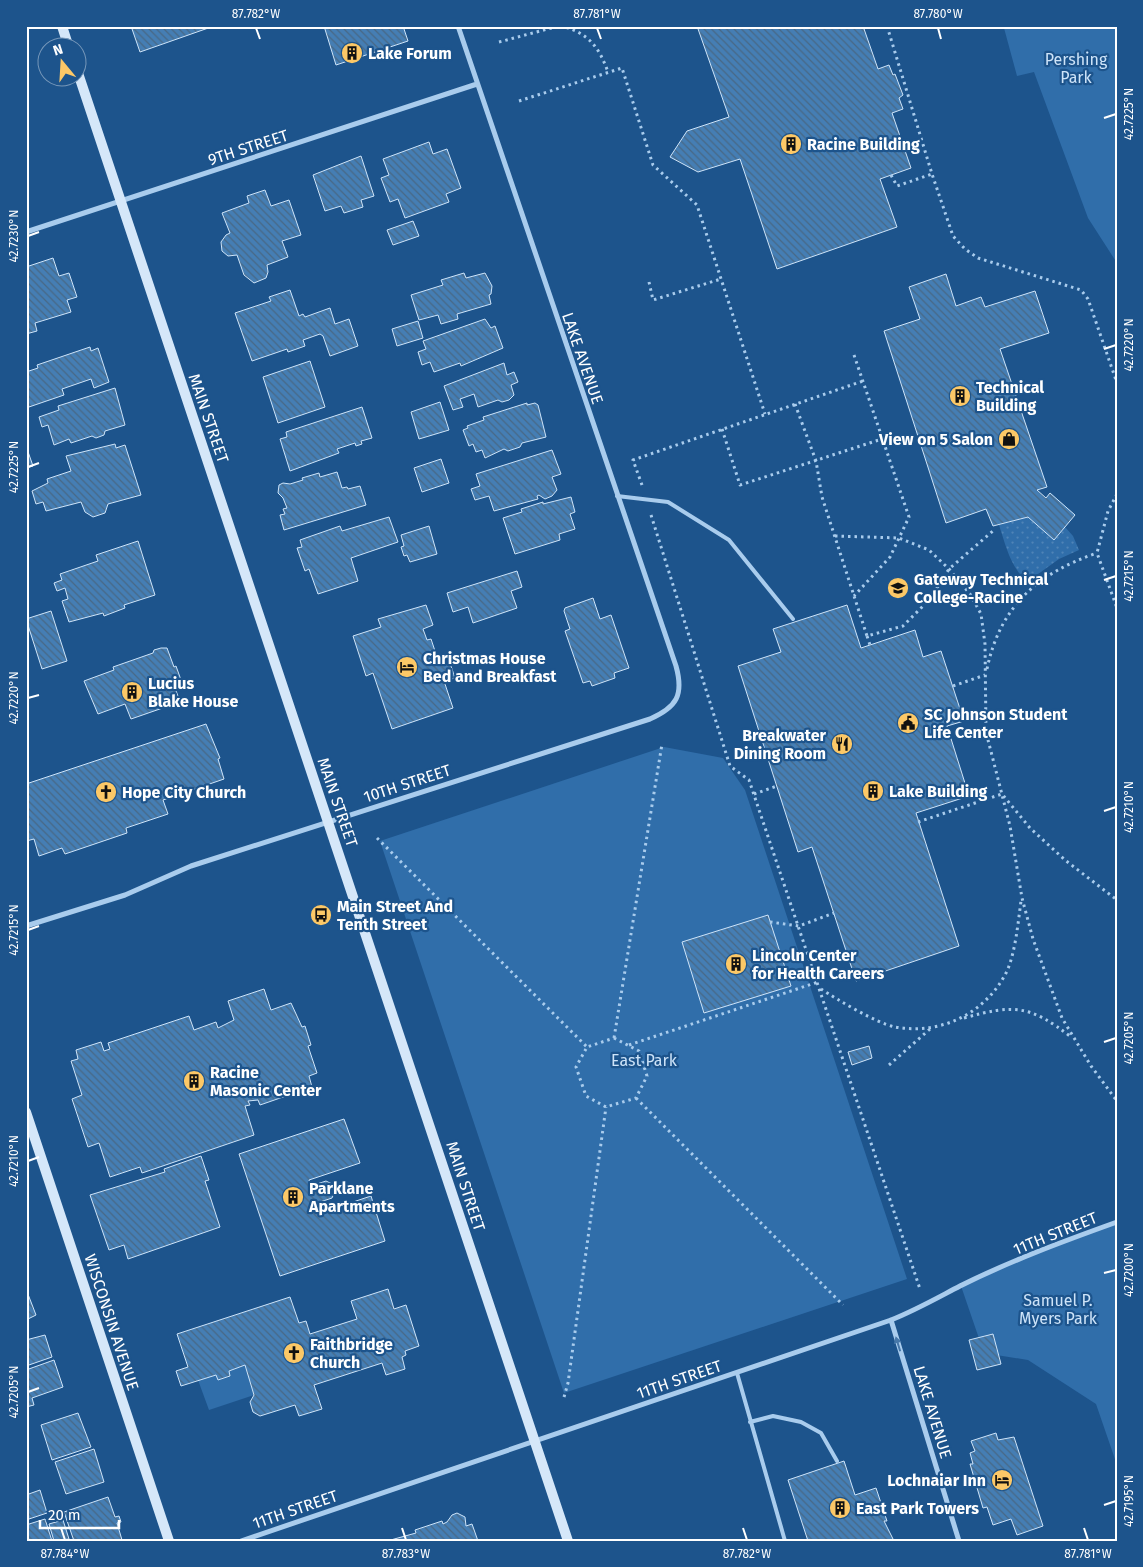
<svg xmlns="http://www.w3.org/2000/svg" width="1143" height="1567" font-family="'Fira Sans',sans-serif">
<defs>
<pattern id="garden-dots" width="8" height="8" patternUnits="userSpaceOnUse" patternTransform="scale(1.25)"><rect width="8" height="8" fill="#306eaa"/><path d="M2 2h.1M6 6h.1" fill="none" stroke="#4f84b7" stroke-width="1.8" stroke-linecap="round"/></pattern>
<pattern id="building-back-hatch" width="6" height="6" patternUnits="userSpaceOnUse" patternTransform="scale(1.25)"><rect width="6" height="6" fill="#457eb4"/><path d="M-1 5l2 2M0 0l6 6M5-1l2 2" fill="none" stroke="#486885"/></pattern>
</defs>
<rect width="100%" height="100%" fill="#1d548c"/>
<path fill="#306eaa" d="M1010 26H1117V263L1088 218 1034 72 1017 76 1004 28Z
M664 747 723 758 745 790 907 1279 564 1393 380 841Z
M1117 1222V1465L1096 1404 1028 1360 984 1353 961 1286 1061 1242Z
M245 1365 254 1395 209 1410 198 1380 216 1375 218 1380 230 1377 229 1371Z"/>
<path fill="url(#garden-dots)" d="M1028 517 1054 540 1065 527 1073 536 1079 550 1059 559 1027 582C1010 566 1006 546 999 525Z"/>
<path fill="url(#building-back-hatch)" stroke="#cee4f9" d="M131 26H214L140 52Z
M324 26H403L408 41 336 65Z
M697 26H863L878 69 889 65 893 75 895 74 903 95 899 98 903 109 892 113 911 168 880 179 897 227 777 269 740 159 698 172 670 157 687 131 729 117Z
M429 142 433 154 447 149 461 188 446 194 449 202 405 218 398 199 390 202 381 178 389 175 383 159Z
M361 156 374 196 361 200 363 207 344 213 341 206 325 211 313 175Z
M265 190 271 206 289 200 301 235 282 241 288 257 267 265 268 272 266 278 254 283 244 275 237 255 228 256 222 251 221 242 226 235 230 233 222 213 249 203 247 196Z
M413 221 419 236 393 245 387 230Z
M53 258 59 276 69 273 77 297 67 300 71 312 35 323 37 331 26 334V267Z
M464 273 466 278 485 273 492 286 491 294 489 295 491 304 457 314 458 319 441 324 438 315 419 320 411 295 443 285 441 280Z
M946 274 956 306 981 297 985 307 1035 291 1049 333 1000 349 1047 487 1037 490 1046 498 1050 493 1075 515 1054 540 1028 517 993 526 986 509 946 523 884 331 920 319 909 287Z
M290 290 299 316 303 314 305 317 330 308 335 324 349 319 358 346 330 356 323 336 320 334 303 340 305 346 288 352 287 349 252 361 235 313 271 301 269 297Z
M485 319 491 328 495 326 503 348 461 366 460 363 434 372 430 362 422 365 418 352 426 349 423 341Z
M418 321 423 338 397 346 392 329Z
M90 347 91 351 98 348 109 382 94 388 91 379 62 389 64 395 26 408V372L38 368 37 365Z
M310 361 325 407 278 423 263 377Z
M504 363 507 375 514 372 518 382 511 385 514 395 509 400 502 402 498 400 478 407 474 394 460 399 463 407 453 410 444 386Z
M115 388 125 425 105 431 104 435 96 438 92 436 71 443 69 439 54 445 48 425 42 427 39 417 59 410 58 406Z
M440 402 449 430 419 439 411 412Z
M527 403V405L535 403 538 405 546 437 522 443 520 447 508 451 504 449 485 458 482 450 476 452 473 444 469 446 463 430 468 428 467 426 484 420 483 417Z
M362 407 372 438 361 441 362 444 356 446 355 443 337 449 339 453 290 471 280 439 287 437 286 432Z
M115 444 116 448 125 445 141 495 108 504 105 513 93 517 85 512 81 502 46 511 43 502 36 504 32 491 48 483 47 479 71 471 66 456Z
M26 446 33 466 26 468Z
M552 450 561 474 552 477 557 490 552 496 545 499 539 495 537 496 538 499 494 511 489 496 475 500 471 489 480 486 476 474Z
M441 459 449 483 422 492 414 468Z
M337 472 342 488 347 487 348 489 360 486 366 505 284 530 280 515 285 514 283 509 287 508 283 498 278 493 279 485 283 483 290 484 303 480 302 478 319 473 320 477Z
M571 497 575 512 570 514 575 529 559 534 560 540 515 554 503 518 522 512 521 509 543 502V504Z
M389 517 398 542 351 558 358 581 318 594 309 569 305 571 297 548 302 547 300 540 340 526 342 531Z
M429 526 437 554 410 562 407 555 404 556 401 547 404 546 401 535Z
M138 541 155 595 124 605 125 608 104 616 103 613 69 622 62 601 68 599 65 588 57 591 54 583 62 580 60 574 98 561 96 555Z
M517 571 522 587 511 591 517 608 473 623 468 607 453 612 447 593Z
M593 598 600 619 611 615 629 668 614 673 615 678 592 686 590 681 583 683 565 631 570 629 564 611 565 608Z
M426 605 433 625 423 629 427 640 431 639 438 660 448 657 455 678 444 681 453 708 392 729 373 673 366 676 353 636 381 627 378 619Z
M847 605 861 648 915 630 923 657 941 651 964 721 947 726 969 796 916 813 959 946 856 981 812 847 798 852 738 666 781 652 773 629Z
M51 611 67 661 42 669 26 619Z
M161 648H167L174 667 176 666 181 680 173 682 180 702 131 719 125 704 98 714 84 681 114 670 113 667 153 653 154 650Z
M206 724 220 758 218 759 224 779 163 800 168 814 126 828 127 833 65 854 62 848 39 856 34 839 26 841V784Z
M768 915 791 986 704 1013 682 942Z
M264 989 271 1010 291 1003 302 1027 305 1026 311 1045 308 1046 317 1073 309 1076 312 1087 260 1105 258 1100 248 1101 250 1105 245 1106 254 1135 142 1173 140 1167 110 1177 99 1143 88 1147 72 1099 82 1095 71 1061 78 1059 76 1050 101 1042 104 1051 110 1049 108 1043 189 1016 194 1030 216 1022 218 1028 234 1020 228 1001Z
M869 1046 872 1058 852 1065 848 1052Z
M344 1119 360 1163 309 1180 311 1186 326 1181 332 1184 335 1191 332 1198 317 1203 320 1213 371 1196 385 1241 280 1276 239 1154Z
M201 1156 209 1180 205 1181 220 1227 128 1259 124 1245 109 1250 90 1195 165 1172 164 1169Z
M26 1289 36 1315 26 1320Z
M388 1289 394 1309 406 1305 419 1346 405 1351 406 1355 402 1357 405 1369 386 1375 382 1363 314 1385 322 1409 299 1416 295 1405 260 1416 253 1412 250 1402 254 1395 245 1365 229 1371 230 1376 218 1380 216 1375 181 1386 176 1371 188 1367 177 1334 290 1297 299 1323 306 1321 310 1334 357 1319 351 1301Z
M993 1334 1001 1364 977 1370 969 1340Z
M45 1335 52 1357 26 1366V1340Z
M54 1360 63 1387 32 1398 34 1405 26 1407V1370Z
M78 1413 91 1447 52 1460 41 1425Z
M996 1433 998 1440 1014 1437 1043 1526 1017 1535 1011 1519 993 1525 987 1507 983 1508 970 1464H973L970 1453 975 1451 971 1441Z
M94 1449 104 1482 66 1494 55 1462Z
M844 1461 855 1495 876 1488 887 1521H884L894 1541H808L788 1480Z
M40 1490 47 1513 26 1520V1495Z
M108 1497 115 1517 119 1516 121 1522 117 1523 122 1540 74 1541 64 1512Z
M457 1513 465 1517 466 1526 472 1524 478 1541H387L416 1533 415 1530 442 1521 443 1524 447 1522 452 1515Z
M45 1519 52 1541H29L26 1525Z
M63 1520 69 1539 54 1541 49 1524Z"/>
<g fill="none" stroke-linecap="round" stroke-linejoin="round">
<path stroke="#a9cced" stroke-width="3" stroke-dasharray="2.5 4" stroke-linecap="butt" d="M560 26C588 32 599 47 608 72
M887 26 932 174 953 236 965 249 978 258 1081 290 1088 299 1117 383
M499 42 559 26
M519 101 622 68 653 165 697 205 765 414
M891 175 897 186 932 174
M649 282 653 300 721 279
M854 355 909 517 890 557 854 596
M795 404 816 461 822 497 867 636 903 626 930 599 949 569 994 530
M722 429 740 485 882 439
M642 485 633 460 863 381
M1117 494 1108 511 1097 553 1117 608
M651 515 730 766 749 780 920 1289
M835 536 899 538 929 550 949 569 970 594 981 614 985 644 986 732 1010 826 1022 898 1033 939 1062 1018 1091 1066 1117 1101
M867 636 870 645
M987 669C1000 606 1038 573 1097 553
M953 686 985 675
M754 794 777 786
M918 822 1002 794 1030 828 1065 860 1117 900
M377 838 587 1047
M770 922 799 926 834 913
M821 989C838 1000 876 1023 895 1027 939 1035 983 1015 1005 975 1015 957 1018 923 1021 901
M964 1018C1014 1004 1030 1005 1071 1037
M614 1038 662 744
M614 1038 639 1051 647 1076 636 1098 606 1107 586 1096 576 1067 587 1047Z
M629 1045 818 982
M889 1065 930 1029
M636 1098 843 1305
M564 1397 568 1383 606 1107"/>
<path stroke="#a9cced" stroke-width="4" d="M617 496 668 502 729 540 793 619
M737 1373 785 1541
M750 1422 773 1416 801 1422 821 1433 837 1461"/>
<path stroke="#a9cced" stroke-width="5" d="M26 232 477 84
M26 926 125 895 191 866 650 719C677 707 684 695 676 666L458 26
M891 1320 959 1541
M241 1541 891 1320C916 1310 937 1298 960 1286 1010 1261 1064 1241 1117 1222"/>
<path stroke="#d5e7f9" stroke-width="10" d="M62 26 69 48
M78 73 568 1541
M26 1112 169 1541"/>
</g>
<defs><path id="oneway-solid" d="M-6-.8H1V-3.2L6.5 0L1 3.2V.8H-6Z" transform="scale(1.25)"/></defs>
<use fill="#4778a9" href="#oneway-solid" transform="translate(898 1344) rotate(-107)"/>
<path fill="none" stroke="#fff" stroke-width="2" d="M256 28 260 39M597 28 601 39M938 28 941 39M1104 118 1116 114M28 236 39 232M1104 349 1116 345M28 467 39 463M1104 580 1116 576M28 698 39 695M1104 811 1116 807M28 930 39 926M1104 1042 1116 1038M28 1161 39 1157M1104 1273 1116 1270M28 1392 39 1388M1104 1505 1116 1501M61 1528 65 1540M402 1528 406 1540M743 1528 747 1540M1084 1528 1088 1540"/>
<defs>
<g id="building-disc" transform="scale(1.125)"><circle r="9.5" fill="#fcc867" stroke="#1d548c"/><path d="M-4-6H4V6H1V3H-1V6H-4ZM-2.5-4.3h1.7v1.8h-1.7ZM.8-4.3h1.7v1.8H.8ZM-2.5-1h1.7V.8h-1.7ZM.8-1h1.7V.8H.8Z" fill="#111"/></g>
<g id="shop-disc" transform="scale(1.125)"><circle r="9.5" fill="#fcc867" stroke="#1d548c"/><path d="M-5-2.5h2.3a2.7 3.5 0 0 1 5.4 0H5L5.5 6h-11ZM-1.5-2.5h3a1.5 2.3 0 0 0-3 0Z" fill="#111"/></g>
<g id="university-disc" transform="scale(1.125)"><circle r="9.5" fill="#fcc867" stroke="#1d548c"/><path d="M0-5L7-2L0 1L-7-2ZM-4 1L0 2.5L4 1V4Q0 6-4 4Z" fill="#111"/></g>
<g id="hotel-disc" transform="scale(1.125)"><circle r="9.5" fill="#fcc867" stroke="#1d548c"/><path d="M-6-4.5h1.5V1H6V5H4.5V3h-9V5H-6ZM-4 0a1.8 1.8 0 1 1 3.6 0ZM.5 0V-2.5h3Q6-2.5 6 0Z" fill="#111"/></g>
<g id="civic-disc" transform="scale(1.125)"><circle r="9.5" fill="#fcc867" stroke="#1d548c"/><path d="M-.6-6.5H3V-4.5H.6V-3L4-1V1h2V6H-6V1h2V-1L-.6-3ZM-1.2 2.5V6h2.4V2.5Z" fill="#111"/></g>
<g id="restaurant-disc" transform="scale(1.125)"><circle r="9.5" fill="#fcc867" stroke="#1d548c"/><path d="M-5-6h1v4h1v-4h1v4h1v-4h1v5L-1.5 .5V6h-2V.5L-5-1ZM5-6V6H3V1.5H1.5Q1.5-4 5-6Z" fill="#111"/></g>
<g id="church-disc" transform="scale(1.125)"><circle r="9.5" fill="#fcc867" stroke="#1d548c"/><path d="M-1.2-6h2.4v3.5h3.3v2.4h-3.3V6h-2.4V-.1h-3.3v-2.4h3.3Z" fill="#111"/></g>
<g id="bus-disc" transform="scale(1.125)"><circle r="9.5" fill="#fcc867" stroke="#1d548c"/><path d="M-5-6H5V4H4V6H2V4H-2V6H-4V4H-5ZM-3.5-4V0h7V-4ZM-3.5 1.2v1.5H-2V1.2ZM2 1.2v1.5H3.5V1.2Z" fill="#111"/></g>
</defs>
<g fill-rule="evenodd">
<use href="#building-disc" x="352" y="53"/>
<use href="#building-disc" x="791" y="144"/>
<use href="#building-disc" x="960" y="396"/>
<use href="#shop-disc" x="1009" y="439"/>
<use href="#university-disc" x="898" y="588"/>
<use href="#hotel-disc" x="407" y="667"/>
<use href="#building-disc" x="132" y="692"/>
<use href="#civic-disc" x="908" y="723"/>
<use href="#restaurant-disc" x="842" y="744"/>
<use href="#building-disc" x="873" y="791"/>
<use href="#church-disc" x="106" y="792"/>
<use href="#bus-disc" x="321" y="915"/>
<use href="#building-disc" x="736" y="964"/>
<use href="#building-disc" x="194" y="1081"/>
<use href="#building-disc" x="293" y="1197"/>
<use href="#church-disc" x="294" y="1353"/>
<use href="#hotel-disc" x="1002" y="1480"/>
<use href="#building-disc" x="840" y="1508"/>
</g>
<g text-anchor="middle" stroke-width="4.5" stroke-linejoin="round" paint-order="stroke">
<g font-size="16" font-weight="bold" fill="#fff" stroke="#1d548c" text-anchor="start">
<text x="368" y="59">Lake Forum</text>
<text x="807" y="150">Racine Building</text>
<text x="976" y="393">Technical<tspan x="976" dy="18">Building</tspan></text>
<text x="993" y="445" text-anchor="end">View on 5 Salon</text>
<text x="914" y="585">Gateway Technical<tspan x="914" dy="18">College-Racine</tspan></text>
<text x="423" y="664">Christmas House<tspan x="423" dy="18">Bed and Breakfast</tspan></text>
<text x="148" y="689">Lucius<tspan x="148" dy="18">Blake House</tspan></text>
<text x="924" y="720">SC Johnson Student<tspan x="924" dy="18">Life Center</tspan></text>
<text x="826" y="741" text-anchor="end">Breakwater<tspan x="826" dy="18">Dining Room</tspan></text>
<text x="889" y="797">Lake Building</text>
<text x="122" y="798">Hope City Church</text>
<text x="337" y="912">Main Street And<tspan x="337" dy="18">Tenth Street</tspan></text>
<text x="752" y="961">Lincoln Center<tspan x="752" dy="18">for Health Careers</tspan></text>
<text x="210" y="1078">Racine<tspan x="210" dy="18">Masonic Center</tspan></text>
<text x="309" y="1194">Parklane<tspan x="309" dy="18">Apartments</tspan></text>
<text x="310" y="1350">Faithbridge<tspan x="310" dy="18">Church</tspan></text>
<text x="986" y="1486" text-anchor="end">Lochnaiar Inn</text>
<text x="856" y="1514">East Park Towers</text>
</g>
<g font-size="16" fill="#cee4f9" stroke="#1d548c">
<text x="1076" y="65">Pershing<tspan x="1076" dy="18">Park</tspan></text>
<text x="644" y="1066">East Park</text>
<text x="1058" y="1306">Samuel P.<tspan x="1058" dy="18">Myers Park</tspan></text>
</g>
<g font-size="16" fill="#fff" stroke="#1d548c">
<text transform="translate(248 147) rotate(-18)" y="6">9TH STREET</text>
<text transform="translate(583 358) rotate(71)" y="6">LAKE AVENUE</text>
<text transform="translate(209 418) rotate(71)" y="6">MAIN STREET</text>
<text transform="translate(407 783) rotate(-18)" y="6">10TH STREET</text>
<text transform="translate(338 802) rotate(71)" y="6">MAIN STREET</text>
<text transform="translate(466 1186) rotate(72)" y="6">MAIN STREET</text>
<text transform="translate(1055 1233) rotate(-22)" y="6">11TH STREET</text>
<text transform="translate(112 1322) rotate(72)" y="6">WISCONSIN AVENUE</text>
<text transform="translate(679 1379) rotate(-19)" y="6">11TH STREET</text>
<text transform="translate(933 1412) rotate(73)" y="6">LAKE AVENUE</text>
<text transform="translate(295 1509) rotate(-19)" y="6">11TH STREET</text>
</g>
</g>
<rect width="1143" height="1567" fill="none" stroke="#1d548c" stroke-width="55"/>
<g transform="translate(62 62) rotate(342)"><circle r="24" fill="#1d548c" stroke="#7798ba"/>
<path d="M0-4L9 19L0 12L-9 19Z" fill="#fcc867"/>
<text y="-8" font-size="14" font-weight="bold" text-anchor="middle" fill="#ffffff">N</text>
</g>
<path d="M40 1520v8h79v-8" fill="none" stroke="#ffffff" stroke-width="2.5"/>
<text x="48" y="1520" font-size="15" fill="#ffffff" stroke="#1d548c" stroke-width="4" paint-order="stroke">20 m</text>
<rect x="28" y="28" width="1088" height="1512" fill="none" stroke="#fff" stroke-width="2"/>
<g font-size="12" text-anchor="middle" fill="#fff">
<text x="256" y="18">87.782°W</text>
<text x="597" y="18">87.781°W</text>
<text x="938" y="18">87.780°W</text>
<text transform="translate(1129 114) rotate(-90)" y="4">42.7225°N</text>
<text transform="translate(14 236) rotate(-90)" y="4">42.7230°N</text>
<text transform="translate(1129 345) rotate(-90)" y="4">42.7220°N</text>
<text transform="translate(14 467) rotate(-90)" y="4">42.7225°N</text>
<text transform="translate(1129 576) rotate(-90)" y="4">42.7215°N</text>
<text transform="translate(14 698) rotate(-90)" y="4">42.7220°N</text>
<text transform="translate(1129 807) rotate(-90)" y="4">42.7210°N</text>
<text transform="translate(14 930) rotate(-90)" y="4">42.7215°N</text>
<text transform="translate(1129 1038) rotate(-90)" y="4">42.7205°N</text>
<text transform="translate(14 1161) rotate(-90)" y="4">42.7210°N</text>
<text transform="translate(1129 1270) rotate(-90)" y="4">42.7200°N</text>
<text transform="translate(14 1392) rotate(-90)" y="4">42.7205°N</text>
<text transform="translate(1129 1501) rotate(-90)" y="4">42.7195°N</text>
<text x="65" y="1558">87.784°W</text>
<text x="406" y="1558">87.783°W</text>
<text x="747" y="1558">87.782°W</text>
<text x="1088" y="1558">87.781°W</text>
</g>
</svg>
